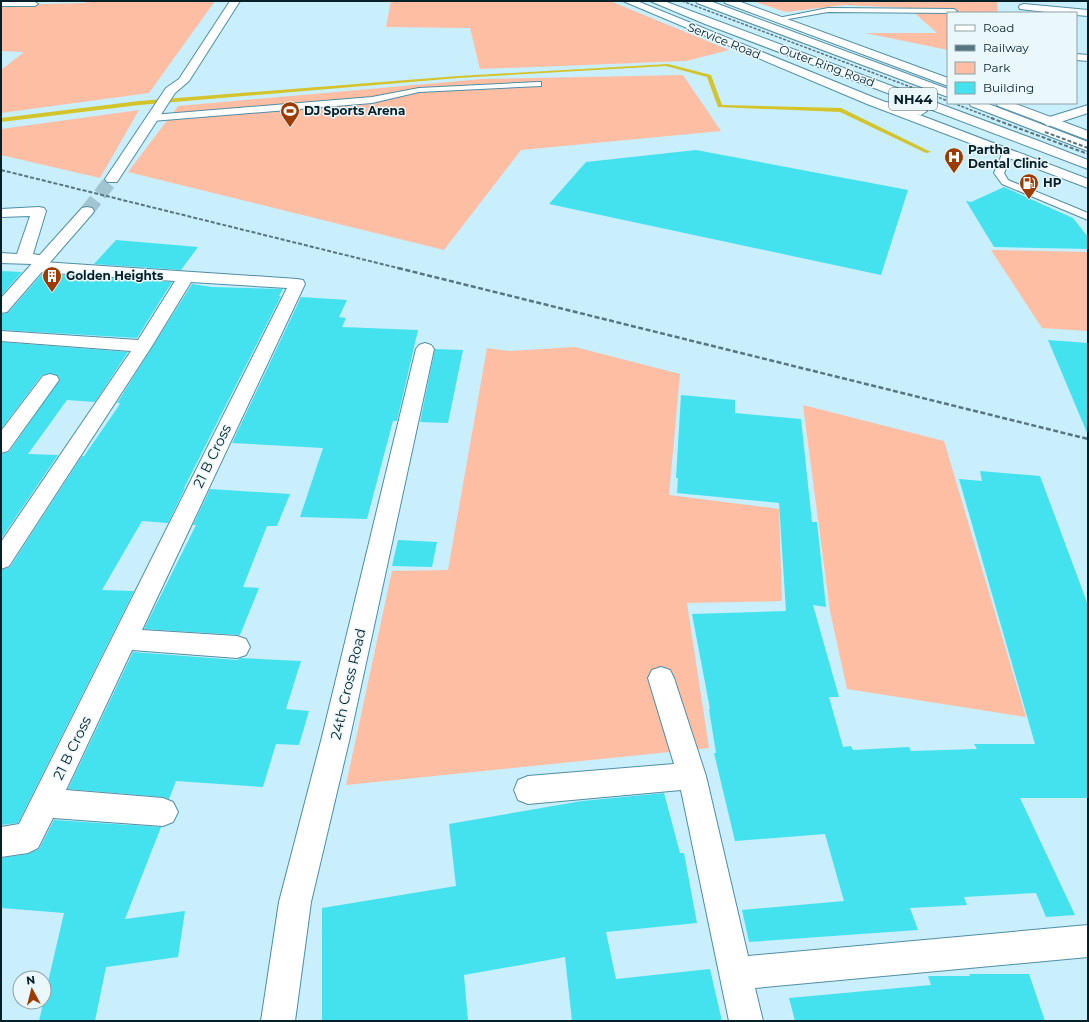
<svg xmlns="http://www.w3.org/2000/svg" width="1089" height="1022" font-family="Montserrat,sans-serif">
<rect width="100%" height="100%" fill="#c9eefc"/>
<path fill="#febea4" d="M88 1H215L149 93 1 113V70L24 52 1 51V5L85 3Z
M391 1H610L729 50 686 61 480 69 470 28 386 27Z
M760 1H997L998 13H948V50L865 33H937L909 8 845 5 786 12 755 2Z
M683 75 721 131 521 150 444 250 128 172 178 106 482 79Z
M139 110 100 178 1 155V129Z
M991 250 1088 252V331L1042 328Z
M575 347 680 374 669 495 779 509 782 601 687 603 709 748 346 785 392 571 448 570 487 348 509 351Z
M803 405 944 441 1026 717 847 689 830 611Z"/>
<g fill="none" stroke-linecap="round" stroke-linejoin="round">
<path fill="#d4c42b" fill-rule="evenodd" d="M668 64 711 75 722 105 841 108 931 152 926 153 840 112 718 107 707 77 666 66 458 78 139 105 1 122V118L139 101 458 76Z"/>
</g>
<path fill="#44e2ef" d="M696 150 908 190 881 275 549 204 586 162Z
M1004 187 1073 218 1088 237V249L994 247 966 201 971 202Z
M116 240 198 247 181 270 94 264Z
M1 271 22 272 1 296Z
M42 274 172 282 137 338 1 330V314L8 313Z
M192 284 212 287 283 289 279 296H281L184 488H185L168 523 142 521 102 590 134 591 18 823 1 825V570L10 567 82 456H84L118 407 120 403H117Z
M301 297 347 300 339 317 346 318 342 327 418 330 397 421H393L367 519 300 517 323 448 232 443Z
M1048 340 1088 343V435Z
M1 342 128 352 95 402 67 400 28 454 58 455 1 539V454L9 452 60 379 57 375 50 373 42 375 1 429Z
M435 349 463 350 448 423 420 422Z
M681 395 735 400V413L801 419 812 522H817L826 607 813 605 839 697H829L843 747 851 746 853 750 909 747 911 751 977 749 974 744H1035L959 479 982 481 980 471 1040 476 1088 605V798H1020L1075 915 1046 917 1036 893 964 897 967 905 910 908 918 930 749 942 742 910 844 901 825 834 735 841 714 753H716L709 709H710L692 614 786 611 779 503 677 493 678 478H676Z
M210 489 290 494 277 526H267L243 587 259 588 240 635 144 629 196 525H193Z
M398 540 437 542 432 567 392 566Z
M133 652 237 660 241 658 301 661 286 709 309 711 299 745 276 744 263 787 176 781 169 799 163 797 68 789Z
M664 793 680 853H684L697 923 606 932 616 979 710 969 722 1021H572L565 957 464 975 468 1021H322V908L456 886 449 824 582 801Z
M54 820 161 827 125 919 185 911 178 957 106 967 95 1021H39L64 913 1 908V858L28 854 39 849Z
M969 974H1029L1045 1021H795L789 998 931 985 928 976H970Z"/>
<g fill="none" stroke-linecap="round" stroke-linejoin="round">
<path stroke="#a2c5d2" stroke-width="14" stroke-dasharray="14 7" stroke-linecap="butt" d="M87 211 112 179"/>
<g stroke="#4f8ea4" stroke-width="2">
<path id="service" d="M1 2H35L38 4 35 6H1Z
M828 8 954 9 957 11 954 13 828 12 777 21 773 19Z
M538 82H541V86L419 92 372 103 152 121 148 118 152 115 372 97 419 88Z
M1008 149 1013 152 1004 173 1008 180 1088 213V220L1002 184 994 173 1003 152Z"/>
</g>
<g stroke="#4f8ea4" stroke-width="2">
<path id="minor" d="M1024 4 1088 10V16L1076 15V13H1055L1020 9 1019 7 1020 5Z
M1076 54 1088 55V61L1076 60Z
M1088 105V113L1048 126 1042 122 1043 119Z
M39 207 44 208 46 211 33 254 44 256 46 259 43 262 297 279 303 280 305 284 142 630 237 636 246 639 250 647 246 655 237 658 132 650 66 790 163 798 173 802 178 812 173 822 163 826 53 818 38 848 28 853 1 857V827L19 824 287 288 191 282 152 346 9 566 1 569V542L131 351 1 341V331L138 340 175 281 38 272 32 270 30 267 32 264 1 263V253L17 254 30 216 1 217V209Z
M425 343 431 345 434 349 350 737 311 902 295 1021H261L279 902 322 737 416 349 419 345Z
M50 374 57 376 59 380 8 451 1 453V431L43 376Z
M661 667 670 670 674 678 706 776 748 956 1088 925V957L755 988 763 1021H729L681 790 528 804 518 800 514 790 518 780 528 776 674 764 648 678 652 670Z"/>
</g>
<g stroke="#4f8ea4" stroke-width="2">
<path id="tertiary" d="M230 1H240L189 81 175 93 117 182H107L105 179 166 88 179 79Z
M623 1H637L875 98 1088 179V188L867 104Z
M724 1H738L948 78V86L725 3Z
M996 103H1013L1088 131V140L998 106Z
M87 207 92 208 94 211 92 214 7 312 1 313V298L82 208Z"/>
</g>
<g stroke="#4f8ea4" stroke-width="2">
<path id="trunk" d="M650 1H664L1039 141 1088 160V169L705 24Z
M696 1H710L948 89V97L697 3Z
M885 102 921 107 927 111 921 115 881 109 879 106Z
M969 103H986L1088 142V151L971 106Z"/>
</g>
<use href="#service" fill="#fff" fill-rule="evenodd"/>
<use href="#minor" fill="#fff" fill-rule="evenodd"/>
<use href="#tertiary" fill="#fff" fill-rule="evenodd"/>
<use href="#trunk" fill="#fff" fill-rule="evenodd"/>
<path stroke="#577580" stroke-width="1.5" stroke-dasharray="3 1.5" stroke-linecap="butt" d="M682 1 948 101
M953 103 994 119"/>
<path stroke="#577580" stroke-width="2" stroke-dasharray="4 2" stroke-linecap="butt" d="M991 118 1088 154
M1045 132 1088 148
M1 170 402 269"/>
<path stroke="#577580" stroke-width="2.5" stroke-dasharray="5 2.5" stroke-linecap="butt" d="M398 268 1088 439"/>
</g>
<defs>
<g id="stadium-pin" transform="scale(1)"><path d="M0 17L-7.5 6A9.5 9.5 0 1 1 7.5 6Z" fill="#9e3b00" stroke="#eaf7fb"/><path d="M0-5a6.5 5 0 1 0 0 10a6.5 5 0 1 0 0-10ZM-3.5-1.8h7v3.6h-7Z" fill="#fff"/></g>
<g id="hospital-pin" transform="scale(1)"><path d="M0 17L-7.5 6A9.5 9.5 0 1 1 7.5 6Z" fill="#9e3b00" stroke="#eaf7fb"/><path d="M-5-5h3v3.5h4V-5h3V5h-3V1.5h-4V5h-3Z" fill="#fff"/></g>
<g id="fuel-pin" transform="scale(1)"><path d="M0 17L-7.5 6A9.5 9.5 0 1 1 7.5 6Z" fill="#9e3b00" stroke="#eaf7fb"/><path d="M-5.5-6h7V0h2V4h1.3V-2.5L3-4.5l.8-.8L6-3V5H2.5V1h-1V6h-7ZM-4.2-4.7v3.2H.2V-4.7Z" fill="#fff"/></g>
<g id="building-pin" transform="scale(1)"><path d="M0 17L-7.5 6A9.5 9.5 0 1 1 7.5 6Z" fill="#9e3b00" stroke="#eaf7fb"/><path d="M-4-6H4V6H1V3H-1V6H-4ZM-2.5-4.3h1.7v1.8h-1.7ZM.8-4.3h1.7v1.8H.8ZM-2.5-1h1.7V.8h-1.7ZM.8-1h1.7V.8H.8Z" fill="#fff"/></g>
</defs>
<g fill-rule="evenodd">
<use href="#stadium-pin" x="290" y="111"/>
<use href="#hospital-pin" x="954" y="157"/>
<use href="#fuel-pin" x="1029" y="183"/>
<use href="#building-pin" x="52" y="276"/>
</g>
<g text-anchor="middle" stroke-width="3" stroke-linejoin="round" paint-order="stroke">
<g font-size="12" fill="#062029" stroke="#eaf7fb">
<text transform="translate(724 41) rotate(22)" y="4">Service Road</text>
<text transform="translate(827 66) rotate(20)" y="4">Outer Ring Road</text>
</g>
<g font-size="12" font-weight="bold" fill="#062029" stroke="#eaf7fb" text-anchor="start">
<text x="304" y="115">DJ Sports Arena</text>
<text x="968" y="154">Partha<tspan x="968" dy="14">Dental Clinic</tspan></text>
<text x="1043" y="187">HP</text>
<text x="66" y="280">Golden Heights</text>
</g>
<rect fill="#eaf7fb" stroke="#4a6068" stroke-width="1" x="889" y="88" width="48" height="22" rx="3"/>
<g font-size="13" font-weight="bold" fill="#062029">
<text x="913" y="104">NH44</text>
</g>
<g font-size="14" fill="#062029" stroke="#eaf7fb">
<text transform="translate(212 456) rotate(-64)" y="5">21 B Cross</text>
<text transform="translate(348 684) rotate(-77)" y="5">24th Cross Road</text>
<text transform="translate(72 748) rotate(-64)" y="5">21 B Cross</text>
</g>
</g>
<rect width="1089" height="1022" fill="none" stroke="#062029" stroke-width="4"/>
<rect x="947" y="12" width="130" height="92" fill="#eaf7fb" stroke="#8fa1a7"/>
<rect x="955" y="25" width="20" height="6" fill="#ffffff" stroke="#8fa1a7"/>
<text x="983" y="32" font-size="12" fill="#062029">Road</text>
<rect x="955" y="45" width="20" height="6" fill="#577580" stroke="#8fa1a7"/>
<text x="983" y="52" font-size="12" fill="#062029">Railway</text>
<rect x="955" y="62" width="20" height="12" fill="#febea4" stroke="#8fa1a7"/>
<text x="983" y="72" font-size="12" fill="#062029">Park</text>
<rect x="955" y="82" width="20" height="12" fill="#44e2ef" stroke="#8fa1a7"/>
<text x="983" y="92" font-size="12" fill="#062029">Building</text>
<g transform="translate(32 990) rotate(353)"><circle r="19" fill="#eaf7fb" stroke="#8fa1a7"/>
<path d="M0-3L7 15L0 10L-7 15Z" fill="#9e3b00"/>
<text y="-6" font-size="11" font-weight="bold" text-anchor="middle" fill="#062029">N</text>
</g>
</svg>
